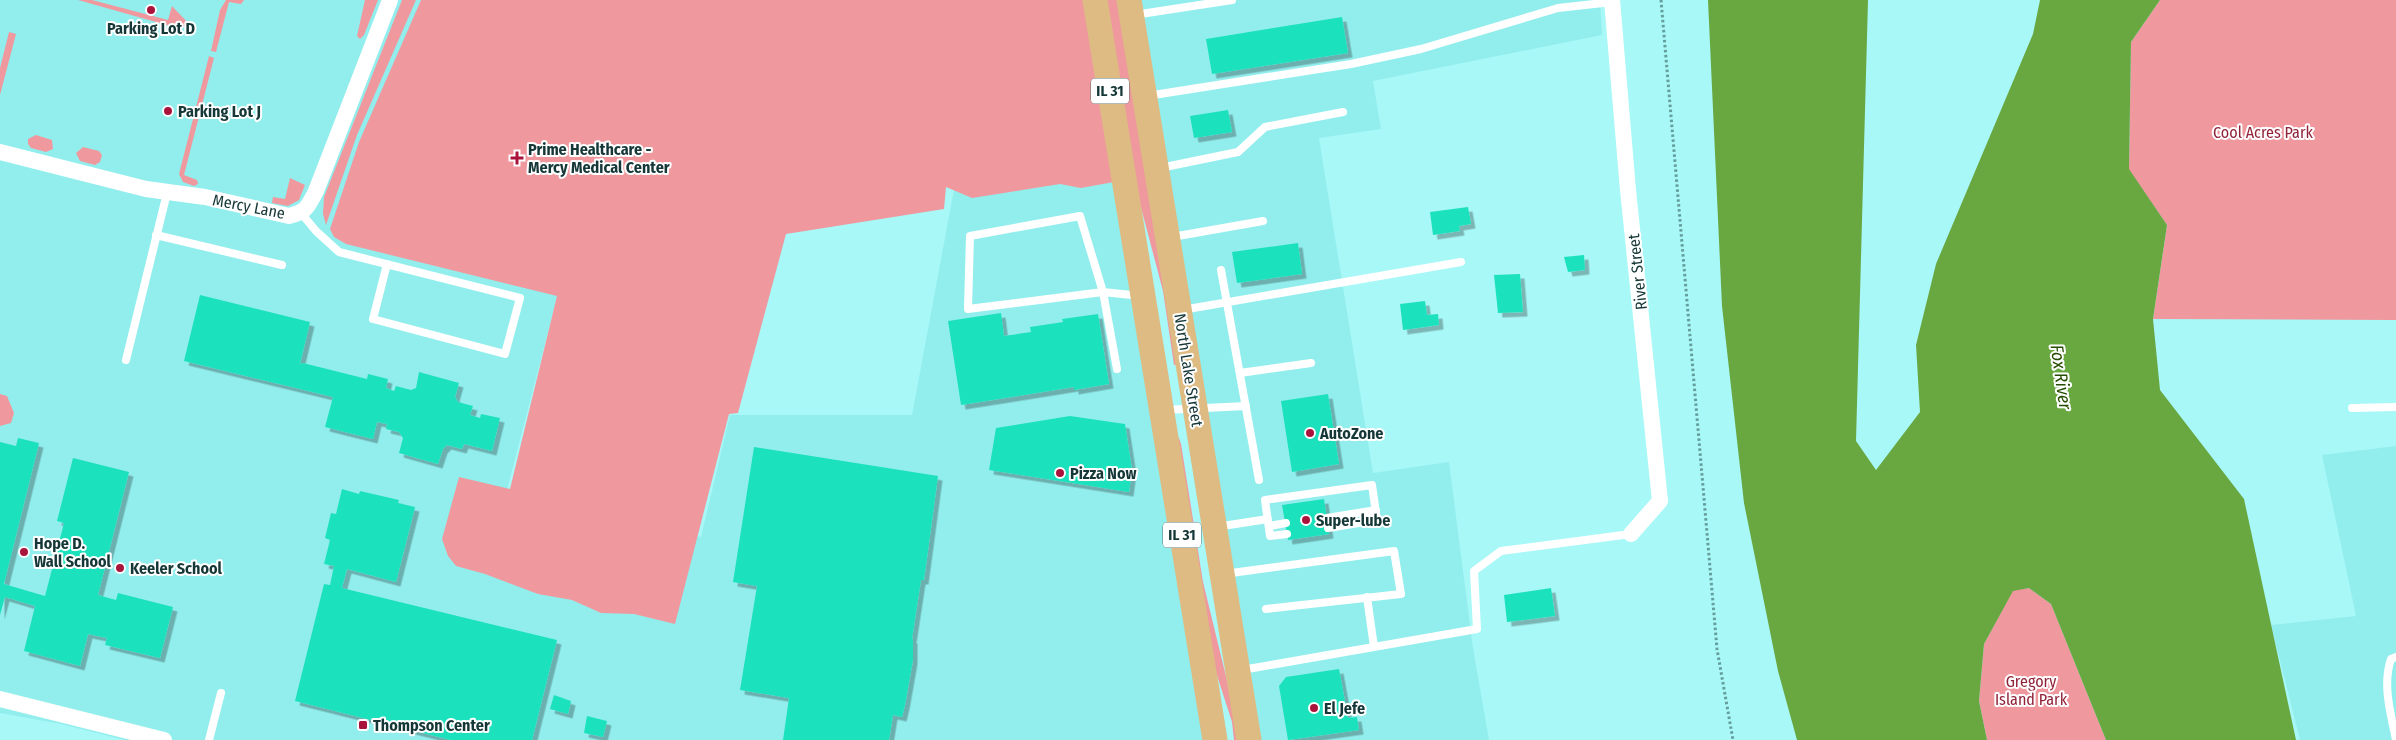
<svg xmlns="http://www.w3.org/2000/svg" width="2396" height="740" font-family="'Fira Sans Condensed',sans-serif">
<defs>
<filter id="shadow"><feDropShadow dx="4.5" dy="4.5" stdDeviation="0" flood-color="#0004"/></filter>
</defs>
<rect width="100%" height="100%" fill="#a8f8f7"/>
<path fill="#92eeed" fill-rule="evenodd" d="M0 0H1085L1204 740H125L61 724 0 713ZM958 168 912 415H730L701 537 507 490 557 297 637 210Z
M1140 0H1600L1602 35 1373 81 1381 129 1319 138 1373 473 1449 462 1473 648 1489 740H1259Z
M2396 446V740H2300L2271 625 2356 616 2322 455Z"/>
<path fill="#ef999f" d="M78 0H92L168 20 172 6 190 25 183 27 170 26Z
M226 0H244L241 4 229 2 216 52 211 51 220 10Z
M365 0H378L364 35 360 39 357 36Z
M402 0H416L357 135 326 225 323 214 324 197Z
M421 0H1087L1114 182 1081 188 1060 184 972 198 946 187 944 209 786 234 738 413 729 414 675 624 634 614 601 613 572 600 538 594 485 574 456 566 448 556 442 539 459 477 510 489 557 296 346 244 334 237 330 229 359 142Z
M1106 0H1119L1178 365H1174L1163 291 1134 181Z
M2160 0H2396V320L2153 319 2167 225 2129 170 2131 42Z
M9 32 16 34 0 95V68Z
M209 56 214 58 184 175 197 180 198 184 194 186 183 182 179 174Z
M36 135 52 140 53 149 46 152 31 148 28 144V139Z
M83 147 99 151 102 155 100 162 95 165 80 161 76 153Z
M290 178 305 185 299 200 288 206 272 203 273 197 285 199Z
M0 394 7 396 14 413 11 423 0 426Z
M1177 438H1179L1181 444 1203 582 1232 701 1239 740H1234L1232 722 1213 663Z
M2029 588 2051 604 2106 740H1987L1979 701 1984 644 2013 590Z"/>
<path fill="#69a741" d="M1708 0H1868L1856 441 1876 470 1920 412 1916 345 1936 264 2033 34 2040 0H2160L2131 42 2129 169 2167 225 2153 319 2160 390 2244 499 2296 740H2106L2051 604 2029 588 2013 591 1984 644 1979 701 1987 740H1797L1778 671 1744 503 1722 306Z"/>
<path fill="#1ee1bd" filter="url(#shadow)" d="M1342 17 1348 53 1212 74 1206 39Z
M1228 110 1232 132 1194 138 1190 116Z
M1468 207 1471 224 1459 226 1460 231 1433 235 1430 212Z
M1298 243 1302 274 1237 283 1232 252Z
M1584 255 1585 270 1568 272 1564 257Z
M1520 274 1523 312 1498 313 1494 275Z
M200 295 310 322 300 364 303 363 367 379 368 374 388 379 386 388 394 391 396 386 411 390 416 388 419 372 459 383 455 397 458 402 473 406 470 415 480 418 481 414 500 418 492 451 464 444 462 449 447 445 443 449 438 464 399 453 403 438 399 432 386 429 387 424 377 422 373 439 325 427 333 397 184 361Z
M1425 301 1427 315 1438 314 1439 325 1403 330 1400 304Z
M1001 313 1004 336 1031 332 1030 327 1063 322 1062 319 1098 314 1109 384 1074 390V387L961 405 948 321Z
M1328 394 1339 464 1292 472 1281 401Z
M1070 416 1125 424 1132 470 1129 492 989 470 996 428Z
M18 438 39 443 4 584 45 596 64 523 57 521 73 458 129 472 98 595 116 600 118 593 173 607 160 658 105 645 107 638 88 634 80 666 24 651 35 606 5 597 0 615V442L16 446Z
M754 447 938 476 924 580H921L912 639H913V660L905 705 902 717 893 715 889 740H783L789 698 740 690 757 586 733 582Z
M342 489 359 494 360 491 399 500 398 503 415 507 396 582 347 569 342 588 557 640 532 740H451L295 701 324 584 330 585 334 566 324 564 330 540 325 538 331 513 336 514Z
M1324 499 1329 534 1288 540 1282 505Z
M1551 588 1555 616 1507 622 1504 595Z
M1339 669 1348 718 1357 717 1359 730 1288 740 1279 686 1286 677Z
M554 695 571 701 568 714 550 709Z
M587 716 607 721 603 737 584 733Z"/>
<g fill="none" stroke-linecap="round" stroke-linejoin="round">
<path stroke="#639d9c" stroke-width="3" stroke-dasharray="2.5 2.5" stroke-linecap="butt" d="M1661 0 1717 649 1733 740"/>
<path stroke="#fff" stroke-width="8" d="M1134 15 1232 0
M1147 96 1351 64 1421 49 1558 8 1612 2
M1160 168 1238 152 1265 127 1343 112
M301 213 316 231 339 252 520 298 505 354 373 319 387 264
M156 235 282 265
M1172 237 1263 221
M1221 270 1259 480
M1182 310 1461 262
M126 360 167 193
M1117 369 1103 292 968 309 970 236 1080 216 1103 292 1141 296
M1240 373 1311 363
M2352 408 2396 407
M1164 410 1246 406
M1327 518 1376 510
M1269 526 1286 523
M1216 527 1268 519
M1287 534 1270 536 1265 500 1372 485 1377 520 1328 528
M1224 574 1394 551 1401 594 1266 609
M1367 597 1374 647
M2396 657 2391 659C2382 685 2391 714 2396 740
M1242 670 1477 629 1474 571 1501 551 1631 534
M209 740 221 693"/>
<path stroke="#fff" stroke-width="16" d="M1612 0 1628 190 1660 501 1631 534
M0 152 146 189 205 197 289 216C307 212 308 206 316 191L390 0
M0 699 164 740"/>
<path stroke="#ddbb82" stroke-width="25" d="M1095 0 1215 740
M1129 0 1249 740"/>
</g>
<g fill="#aa133b" stroke="#fff" stroke-width="2">
<circle cx="151" cy="10" r="5"/>
<circle cx="168" cy="111" r="5"/>
<path d="M514.5 150.5h5v5h5v5h-5v5h-5v-5h-5v-5h5z"/>
<circle cx="1310" cy="433" r="5"/>
<circle cx="1060" cy="473" r="5"/>
<circle cx="1306" cy="520" r="5"/>
<circle cx="24" cy="552" r="5"/>
<circle cx="120" cy="568" r="5"/>
<circle cx="1314" cy="708" r="5"/>
<rect x="358" y="720" width="10" height="10" rx="2.5"/>
</g>
<g text-anchor="middle" stroke-width="4" stroke-linejoin="round" paint-order="stroke">
<g fill="#fff" stroke="#5c7373" stroke-width="1">
<rect x="1091" y="78.5" width="38" height="25" rx="4"/>
<rect x="1163" y="522.5" width="38" height="25" rx="4"/>
</g>
<g font-size="15" font-weight="bold" fill="#163737">
<text x="1110" y="96">IL 31</text>
<text x="1182" y="540">IL 31</text>
</g>
<g font-size="16" font-weight="bold" fill="#163737" stroke="#fff" text-anchor="start">
<text x="151" y="34" text-anchor="middle">Parking Lot D</text>
<text x="178" y="117">Parking Lot J</text>
<text x="528" y="155">Prime Healthcare -<tspan x="528" dy="18">Mercy Medical Center</tspan></text>
<text x="1320" y="439">AutoZone</text>
<text x="1070" y="479">Pizza Now</text>
<text x="1316" y="526">Super-lube</text>
<text x="34" y="549">Hope D.<tspan x="34" dy="18">Wall School</tspan></text>
<text x="130" y="574">Keeler School</text>
<text x="1324" y="714">El Jefe</text>
<text x="373" y="731">Thompson Center</text>
</g>
<g font-size="16" fill="#902338" stroke="#fff">
<text x="2263" y="138">Cool Acres Park</text>
<text x="2031" y="687">Gregory<tspan x="2031" dy="18">Island Park</tspan></text>
</g>
<g font-size="16" fill="#163737" stroke="#fff">
<text transform="translate(249 206) rotate(11)" y="6">Mercy Lane</text>
<text transform="translate(1637 272) rotate(-96)" y="6">River Street</text>
<text transform="translate(1189 370) rotate(81)" y="6">North Lake Street</text>
</g>
<g font-size="18" font-style="italic" fill="#264d02" stroke="#fff">
<text transform="translate(2061 377) rotate(82)" y="6">Fox River</text>
</g>
</g>
</svg>
